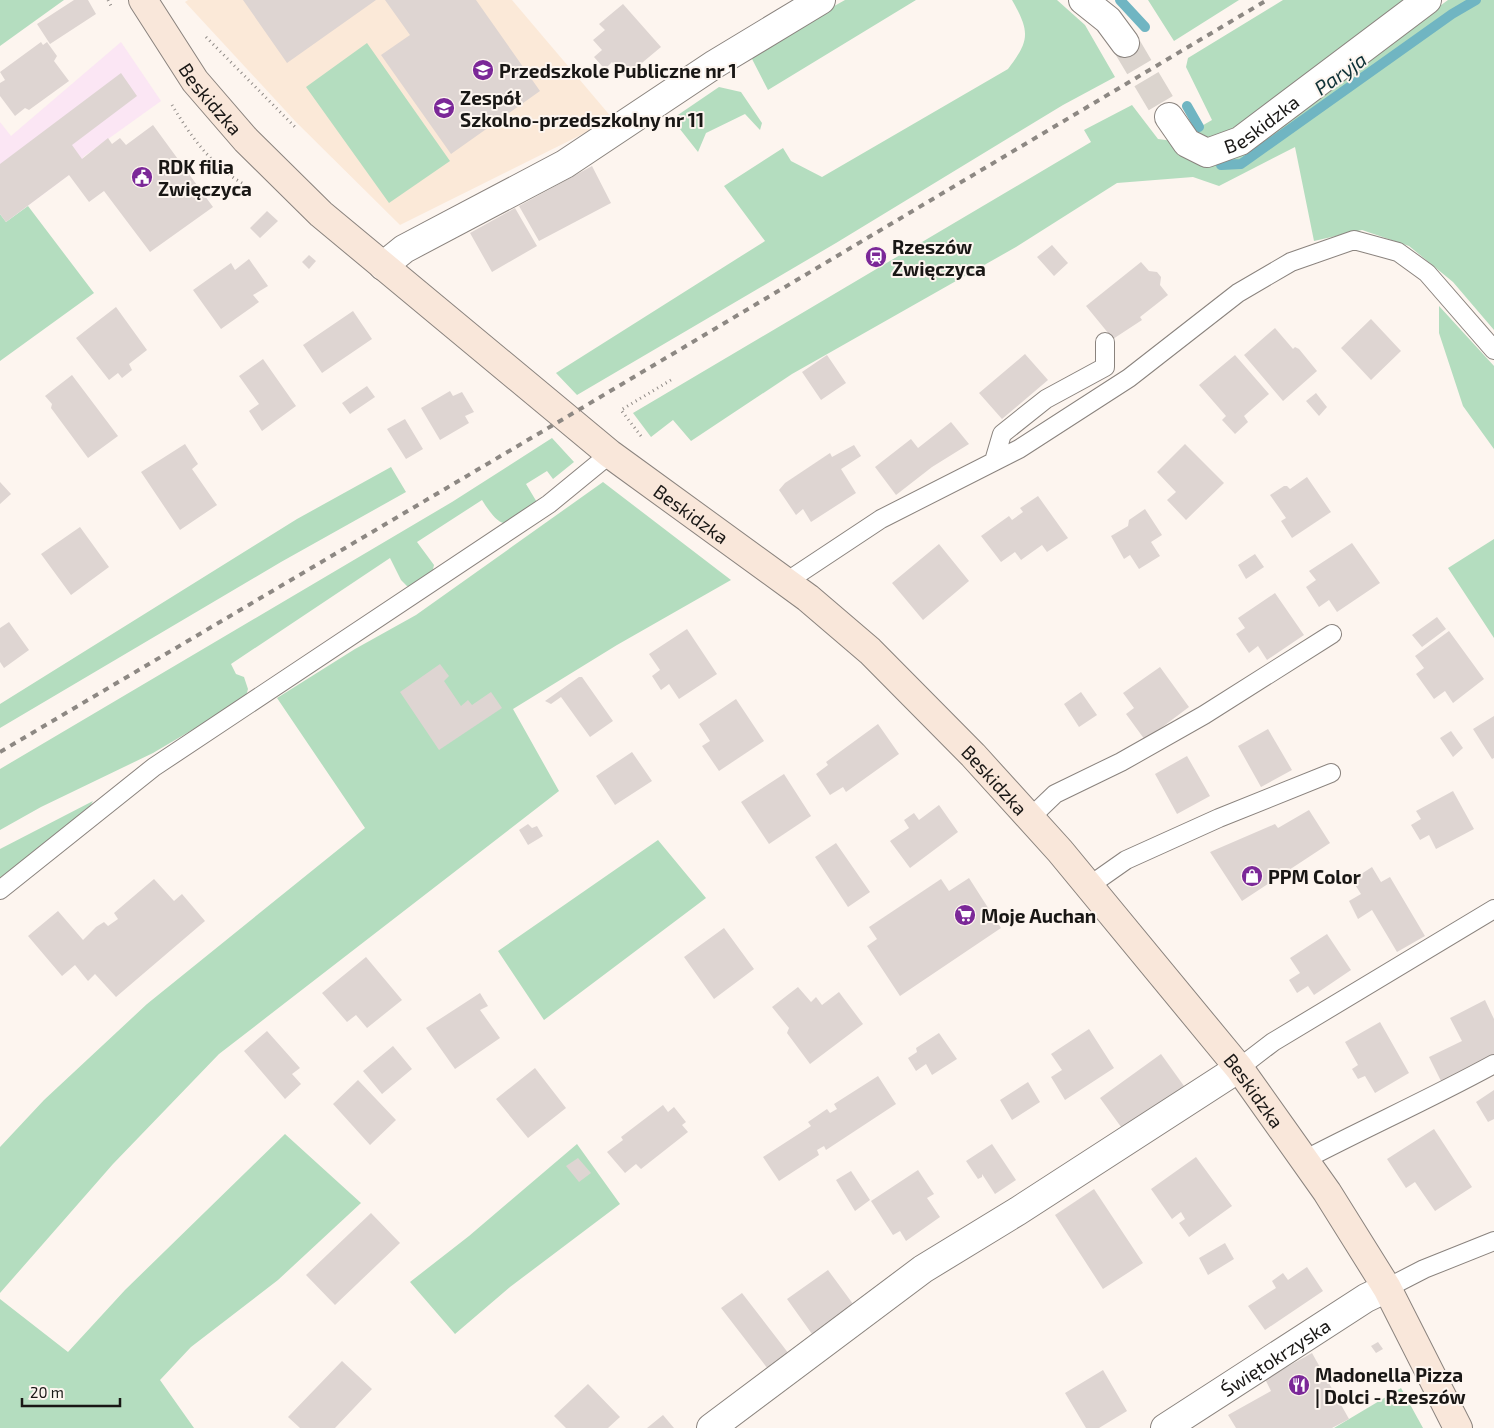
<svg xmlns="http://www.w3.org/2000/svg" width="1494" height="1428" viewBox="0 0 1494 1428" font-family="'Exo 2',sans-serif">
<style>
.industrial{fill:#fbe6f4}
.education{fill:#fbe9d8}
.green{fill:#b4ddbf}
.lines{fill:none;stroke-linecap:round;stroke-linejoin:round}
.stream{stroke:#70b5c2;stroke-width:10}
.building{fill:#ded5d2}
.street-tunnel{stroke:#dbd4ce;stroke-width:28;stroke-dasharray:28 14;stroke-linecap:butt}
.lane-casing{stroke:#8a837e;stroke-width:20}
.street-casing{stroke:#8a837e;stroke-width:30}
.secondary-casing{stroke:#8a837e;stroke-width:30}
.path{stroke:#8f8a86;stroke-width:3;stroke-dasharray:1 4;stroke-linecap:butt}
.lane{stroke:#fff;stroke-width:18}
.street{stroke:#fff;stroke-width:28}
.secondary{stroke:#f9e7da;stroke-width:28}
.rail{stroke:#8d8883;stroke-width:4;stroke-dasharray:6 6;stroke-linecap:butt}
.labels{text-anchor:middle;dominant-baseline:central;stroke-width:4;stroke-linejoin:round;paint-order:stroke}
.poi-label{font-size:19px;font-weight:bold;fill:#191715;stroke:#fdf5ef;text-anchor:start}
.street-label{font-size:19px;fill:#191715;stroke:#fdf5ef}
.water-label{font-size:20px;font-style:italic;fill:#0e3137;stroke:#fdf5ef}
</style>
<rect width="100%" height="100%" fill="#fdf5ef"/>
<path class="industrial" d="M121,42L161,101L83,157L85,163L6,222L0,214V122L11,136Z"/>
<path class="education" d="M188,0H512L613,119L400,225L296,122L185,2Z"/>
<path class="green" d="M0,0H64L0,46Z
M845,0H916L768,90L752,59L772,41Z
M1012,0H1057L1085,25L1115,77L1063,105L836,243L577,395L556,373L765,241L724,186L783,148L791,161L822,177L1008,69C1030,40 1030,32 1012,0Z
M1148,0H1239L1174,41Z
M1283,0H1409L1321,68L1218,138L1198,137L1193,131L1212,120L1186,67L1188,58Z
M1448,0H1494V330L1453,282L1409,246L1362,230L1314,241L1295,147L1219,186L1193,177L1117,183L1016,247L792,374L691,441L673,420L651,437L633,413L1091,142L1084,130L1132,105L1158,139L1173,141L1191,159L1288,118Z
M367,43L450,161L389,203L306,87Z
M719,87L741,92L762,123L760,130L745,114L706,133L698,152L672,119Z
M28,206L94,293L0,361V214L6,222Z
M1439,306L1494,366V449L1463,406L1439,333Z
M552,438L574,462L553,479L547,471L526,484L538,504C509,526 504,535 482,500L417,542L434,565L432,574L415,586H407L401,580L390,558L231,664L236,674L244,677L248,689L246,696L231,707L153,753L41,807L0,830V769L452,502Z
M391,467L406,492L281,562L0,728V704L297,519Z
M603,482L731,580L617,645L513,709L559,791L219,1054L113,1164L0,1293V1147L44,1100L147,1004L365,828L277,698L355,649L416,615Z
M1494,539V638L1448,568Z
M93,801L88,810L0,878V849Z
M658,840L706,898L544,1020L498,951Z
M285,1134L361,1203L278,1280L191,1347L160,1380L194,1428H0V1299L68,1352L125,1290Z
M577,1144L620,1204L510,1287L455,1334L410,1282L469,1236Z
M1401,1388L1423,1428H1334Z"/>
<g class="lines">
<path class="stream" d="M1120,0L1145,27
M1187,106L1199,127
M1221,165L1241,164L1452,14L1476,0"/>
</g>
<path class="building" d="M74,0H88L96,14L50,44L37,24Z
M243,0H376L287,63Z
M385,0H476L540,91L451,154L381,55L410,35Z
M623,4L661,47L625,77L612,62L605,69L602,66L594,57L602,50L593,40L605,30L599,24Z
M41,42L43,45L47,42L57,56L54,61L69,81L29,110L25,108L15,116L0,96V83L5,80L0,72Z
M121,73L137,96L72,145L82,159L108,138L112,144L120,138L126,145L153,125L213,207L150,252L104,191L89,202L69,175L6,222L0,214V164Z
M592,166L611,203L539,241L519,206Z
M515,208L537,246L492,272L470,233Z
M267,211L278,221L260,238L250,228Z
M1052,245L1068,263L1054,276L1037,257Z
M309,255L316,261L309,269L302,262Z
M249,259L268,286L253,295L259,302L221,329L193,290L231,263L235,270Z
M1141,262L1149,271L1157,272L1161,277L1160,285L1168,295L1140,317L1142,320L1113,339L1086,306Z
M116,307L147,350L129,364L132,370L122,378L118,373L109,380L76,338Z
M353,311L372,339L322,373L303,345Z
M1371,319L1401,351L1371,380L1341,348Z
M1275,328L1293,349L1295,347L1299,349L1317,371L1283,401L1244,355Z
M1025,354L1048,380L1002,419L979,393Z
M827,355L846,383L821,400L802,372Z
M1235,355L1269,394L1244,416L1248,422L1235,434L1222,420L1226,416L1199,385Z
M263,359L296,406L262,431L249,411L259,404L239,376Z
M72,375L118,436L88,458L51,408L52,404L45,396Z
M367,386L375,397L350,414L342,403Z
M450,391L453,396L462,392L474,412L465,416L469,423L440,440L421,408Z
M1316,393L1327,407L1319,416L1306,401Z
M405,419L423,449L406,459L387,429Z
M951,422L969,444L932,467L896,495L875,467L911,439L918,448Z
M185,444L198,464L192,469L217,505L180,530L141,472Z
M1185,444L1224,483L1186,520L1167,500L1176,492L1157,472Z
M854,445L861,456L841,469L856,493L811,522L803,509L796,515L779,490L785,483L830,453L832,457Z
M1307,477L1331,512L1292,538L1281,521L1286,518L1270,495L1284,486H1287L1290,489Z
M0,482L11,494L0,504Z
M1038,496L1068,538L1047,552L1042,545L1021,560L1015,552L1001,562L981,536L1009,516L1012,520L1023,512L1020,508Z
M1145,509L1162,535L1151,542L1160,556L1139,569L1130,555L1124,559L1111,536L1128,526L1129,520Z
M80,527L109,567L71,595L41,554Z
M1352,543L1380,583L1337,612L1329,600L1319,607L1306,587L1316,580L1309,571Z
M939,544L969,581L923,620L892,583Z
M1255,554L1264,567L1246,579L1238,565Z
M1275,593L1304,635L1267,660L1258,646L1249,653L1236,634L1245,628L1238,618Z
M1437,617L1446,629L1422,647L1412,635Z
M9,622L29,650L4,668L0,662V628Z
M687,629L717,674L679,699L669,684L661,690L652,676L660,670L649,654Z
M1449,631L1484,679L1453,703L1445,691L1434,699L1416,674L1424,668L1415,656Z
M440,664L449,676L444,681L461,706L468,700L472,705L491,692L502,708L439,750L400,692Z
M1160,667L1189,707L1145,740L1126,714L1134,708L1123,693Z
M579,677H582L613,721L590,737L561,697L551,704L545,701Z
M1081,692L1097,715L1079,727L1064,704Z
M736,699L764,741L719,771L702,746L710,741L699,724Z
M1494,716V758L1492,759L1473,729Z
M878,724L899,754L846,792L843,787L830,795L816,774L828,765L826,762Z
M1268,729L1292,770L1261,787L1238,746Z
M1451,731L1463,748L1453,757L1440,738Z
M632,752L652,781L615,805L596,776Z
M1187,756L1210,796L1177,814L1155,774Z
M784,774L811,816L769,844L741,802Z
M1453,791L1474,829L1436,849L1429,835L1420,840L1411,825L1421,819L1416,811Z
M939,805L958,832L910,868L890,841L909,828L904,820L914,813L919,820Z
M1309,810L1330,843L1242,901L1210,852L1275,824L1278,828Z
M528,824L532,828L537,826L543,836L528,845L519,830Z
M836,843L870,892L848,907L815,857Z
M1372,867L1381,882L1390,877L1425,936L1397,952L1372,910L1358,919L1349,901L1361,894L1352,880Z
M969,878L1001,928L900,996L867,946L877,939L869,927L941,879L949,891Z
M154,879L174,901L182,894L205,921L116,997L95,974L88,981L75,965L62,976L28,936L58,911L83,940L96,927L104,922L108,926L118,919L114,913Z
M724,928L754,969L714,999L684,957Z
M1327,934L1351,970L1314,995L1308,986L1297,993L1289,980L1300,973L1290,958Z
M366,957L402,1000L367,1028L356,1015L347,1022L322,993Z
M798,987L811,1002L816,997L822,1005L839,992L863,1024L810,1064L787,1033L789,1028L772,1007Z
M480,993L488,1006L480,1010L500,1038L455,1069L426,1028Z
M1485,1000L1494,1019V1056L1444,1087L1429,1057L1462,1041L1450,1018Z
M1380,1022L1409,1073L1375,1093L1365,1076L1358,1079L1352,1069L1358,1065L1345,1042Z
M1089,1029L1114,1068L1065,1100L1051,1077L1062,1070L1051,1054Z
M267,1031L300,1068L292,1074L301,1084L285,1099L244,1051Z
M939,1033L957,1059L932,1075L926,1064L916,1071L908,1058L917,1052L916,1048Z
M393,1046L412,1069L382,1094L363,1071Z
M1161,1054L1184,1086L1124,1131L1100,1098Z
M535,1068L566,1108L528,1138L496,1099Z
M878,1076L896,1104L826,1150L824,1146L817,1150L819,1155L779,1181L763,1157L811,1126L808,1122L827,1109L830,1113L837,1109L834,1104Z
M358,1080L396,1120L370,1145L333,1104Z
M1028,1082L1040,1102L1012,1120L1000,1100Z
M1494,1090V1119L1488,1122L1476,1102Z
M663,1105L668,1112L674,1107L686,1122L682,1125L688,1132L641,1169L636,1164L625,1173L607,1152L623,1140L621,1137Z
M1434,1129L1472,1187L1435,1211L1415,1182L1406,1188L1387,1159Z
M992,1144L1016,1180L995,1194L982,1174V1177L978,1179L966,1161Z
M1196,1157L1232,1206L1189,1237L1179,1223L1185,1219L1181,1212L1172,1219L1151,1189Z
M578,1158L591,1173L579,1182L566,1166Z
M918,1170L934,1194L927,1198L940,1217L906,1241L900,1231L893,1235L871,1201Z
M851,1171L870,1200L855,1211L836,1180Z
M1094,1189L1143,1263L1103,1289L1055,1215Z
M371,1213L400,1243L335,1305L306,1275Z
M1225,1243L1234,1259L1208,1275L1199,1258Z
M1307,1267L1323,1291L1265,1330L1248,1306L1276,1288L1272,1281L1283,1273L1288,1280Z
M828,1270L853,1304L812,1334L787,1299Z
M742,1293L789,1354L768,1369L721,1308Z
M1378,1342L1383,1349L1376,1353L1371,1346Z
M1312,1353L1349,1419L1332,1428H1236L1228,1415L1271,1391L1265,1379Z
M342,1361L372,1389L335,1428H300L288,1417Z
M1103,1370L1127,1411L1099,1428H1086L1065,1393Z
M588,1384L620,1417L608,1428H566L554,1416Z
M663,1415L674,1428H647Z"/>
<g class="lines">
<path class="street-tunnel" d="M1125,43L1169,117"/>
<g class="lane-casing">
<path id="lane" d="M994,461L1002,434L1046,399L1105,367V342
M786,582L881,519L1019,449L1129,378L1238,293L1291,262L1354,240L1398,252L1427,273L1494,350
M1030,818L1055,794L1121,762L1204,715L1332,634
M1089,886L1126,860L1219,818L1331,773
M0,890L154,767L549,504L610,454
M1239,1068L1273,1042L1494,909
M1304,1160C1367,1127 1432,1098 1494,1064
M1387,1288L1424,1269L1494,1241"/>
</g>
<g class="street-casing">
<g id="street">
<path d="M1083,0L1108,20L1125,43"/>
<path id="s1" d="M1169,117L1187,143L1207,153L1240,141L1427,0"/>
<path d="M383,266L404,249L565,164L715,64L821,0"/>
<path d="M711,1428L923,1269L1018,1211L1239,1068"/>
<path id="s2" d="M1165,1428L1366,1298L1387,1288"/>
</g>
</g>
<g class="secondary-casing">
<g id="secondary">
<path id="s3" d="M143,0L195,81L246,140L321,214L610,454L808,598L870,651L973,755L1060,851L1239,1068L1327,1192L1387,1288L1458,1428"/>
</g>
</g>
<path class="path" d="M108,0L112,8
M206,37L296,128
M172,105C190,135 212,167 244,184
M641,436L621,410L671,380"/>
<use href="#lane" class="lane"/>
<use href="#street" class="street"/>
<use href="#secondary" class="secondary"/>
<path class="rail" d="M0,752L565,418L1267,0"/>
</g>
<defs>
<g id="school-disc" transform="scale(1.125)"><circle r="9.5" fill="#7b2898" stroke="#fdf5ef"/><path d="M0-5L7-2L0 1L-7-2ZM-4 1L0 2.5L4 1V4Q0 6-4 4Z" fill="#fff"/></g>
<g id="civic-disc" transform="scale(1.125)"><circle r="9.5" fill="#7b2898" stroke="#fdf5ef"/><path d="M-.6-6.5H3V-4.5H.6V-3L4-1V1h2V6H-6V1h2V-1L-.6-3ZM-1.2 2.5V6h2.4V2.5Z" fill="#fff"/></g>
<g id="station-disc" transform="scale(1.125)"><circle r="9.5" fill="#7b2898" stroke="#fdf5ef"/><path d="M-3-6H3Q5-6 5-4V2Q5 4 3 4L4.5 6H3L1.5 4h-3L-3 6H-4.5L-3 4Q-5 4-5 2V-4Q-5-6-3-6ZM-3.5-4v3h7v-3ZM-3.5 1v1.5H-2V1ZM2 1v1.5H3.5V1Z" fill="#fff"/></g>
<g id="shop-disc" transform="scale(1.125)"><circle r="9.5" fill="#7b2898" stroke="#fdf5ef"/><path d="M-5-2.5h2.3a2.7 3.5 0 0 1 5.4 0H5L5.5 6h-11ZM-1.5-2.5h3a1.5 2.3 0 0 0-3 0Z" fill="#fff"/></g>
<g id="supermarket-disc" transform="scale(1.125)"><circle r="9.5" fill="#7b2898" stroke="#fdf5ef"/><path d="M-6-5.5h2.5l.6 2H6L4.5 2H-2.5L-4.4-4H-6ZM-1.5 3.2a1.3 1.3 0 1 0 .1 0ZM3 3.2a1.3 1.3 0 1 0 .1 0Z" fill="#fff"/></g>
<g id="restaurant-disc" transform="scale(1.125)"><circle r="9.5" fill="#7b2898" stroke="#fdf5ef"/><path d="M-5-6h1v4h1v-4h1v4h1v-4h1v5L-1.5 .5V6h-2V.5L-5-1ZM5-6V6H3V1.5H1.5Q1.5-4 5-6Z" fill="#fff"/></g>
</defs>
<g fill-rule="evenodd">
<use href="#school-disc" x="483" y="70"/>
<use href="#school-disc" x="444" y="108"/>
<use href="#civic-disc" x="142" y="177"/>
<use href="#station-disc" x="876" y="257"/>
<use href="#shop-disc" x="1252" y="876"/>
<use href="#supermarket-disc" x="965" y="915"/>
<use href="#restaurant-disc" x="1299" y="1385"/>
</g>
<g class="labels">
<g class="poi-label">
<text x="499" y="70">Przedszkole Publiczne nr 1</text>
<text x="460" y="97">Zespół<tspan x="460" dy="22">Szkolno-przedszkolny nr 11</tspan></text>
<text x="158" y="166">RDK filia<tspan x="158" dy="22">Zwięczyca</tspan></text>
<text x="892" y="246">Rzeszów<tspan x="892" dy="22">Zwięczyca</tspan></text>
<text x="1268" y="876">PPM Color</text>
<text x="981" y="915">Moje Auchan</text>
<text x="1315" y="1374">Madonella Pizza<tspan x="1315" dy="22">| Dolci - Rzeszów</tspan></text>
</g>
<g class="street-label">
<text stroke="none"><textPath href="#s3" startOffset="120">Beskidzka</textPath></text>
<text stroke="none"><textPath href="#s1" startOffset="116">Beskidzka</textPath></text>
<text stroke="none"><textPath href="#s3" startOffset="756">Beskidzka</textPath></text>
<text stroke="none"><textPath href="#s3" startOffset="1161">Beskidzka</textPath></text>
<text stroke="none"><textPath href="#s3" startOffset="1566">Beskidzka</textPath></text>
<text stroke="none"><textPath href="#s2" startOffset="131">Świętokrzyska</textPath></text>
</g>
<g class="water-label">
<text transform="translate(1340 73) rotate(-35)">Paryja</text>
</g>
</g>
<path d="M22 1398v8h98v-8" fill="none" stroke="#191715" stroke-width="2.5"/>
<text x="30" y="1398" font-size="15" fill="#191715" stroke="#fdf5ef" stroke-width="4" paint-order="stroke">20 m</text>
</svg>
